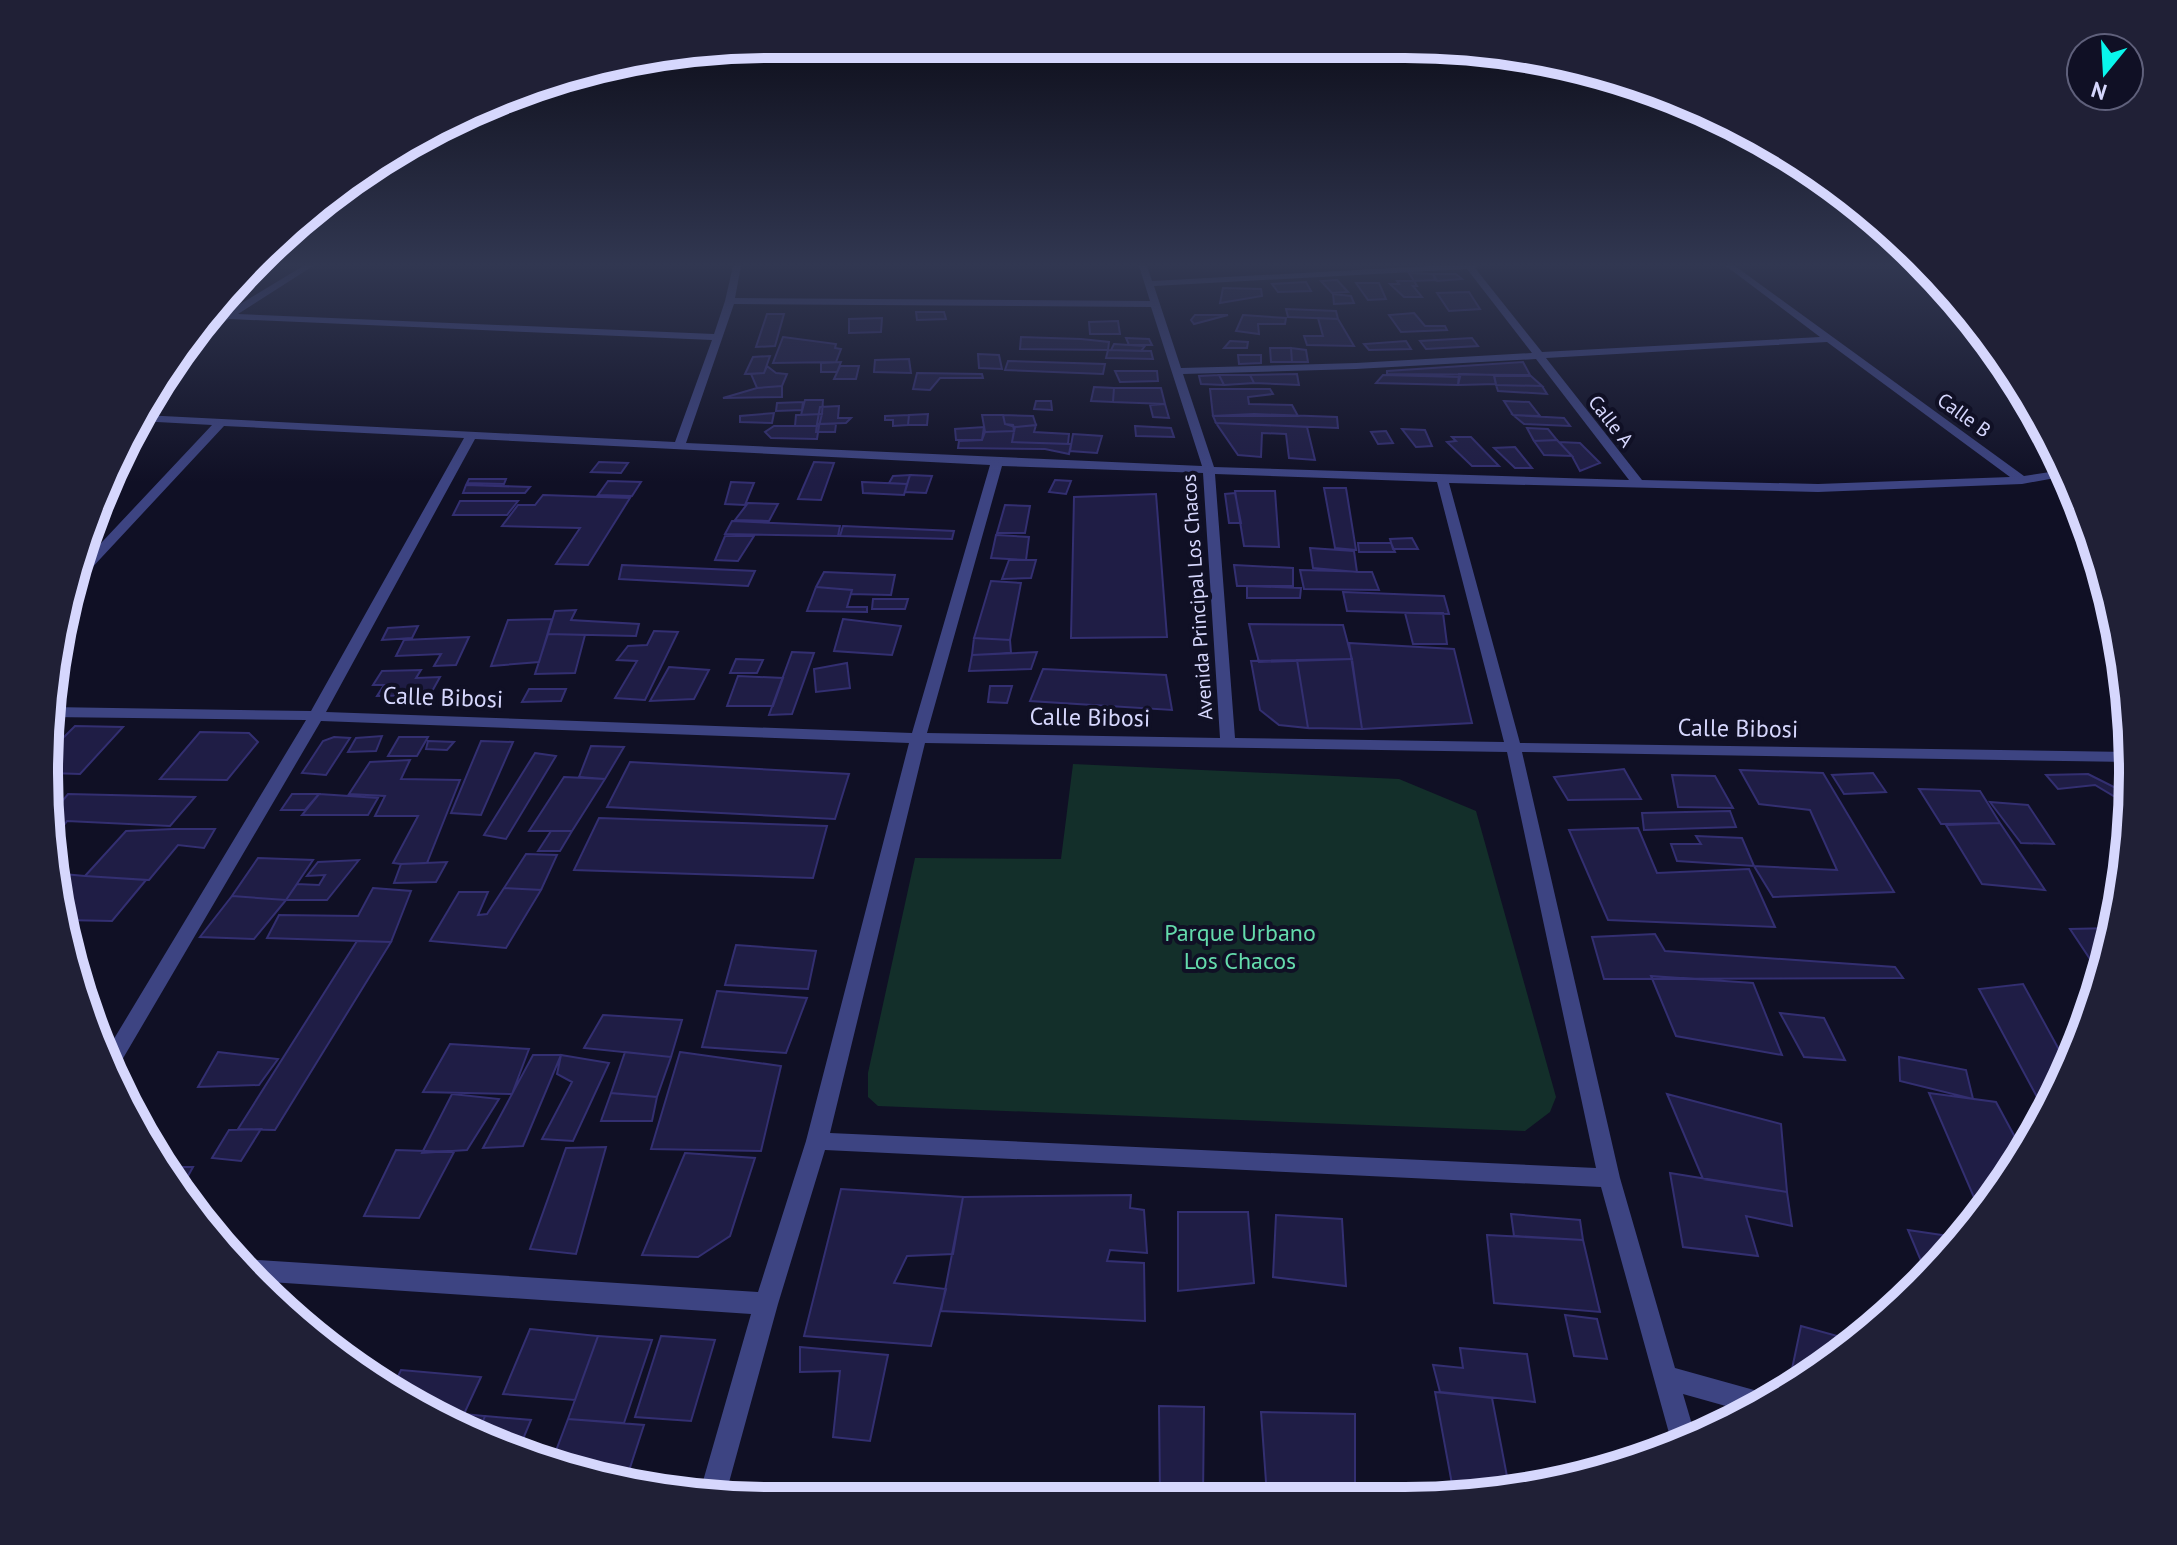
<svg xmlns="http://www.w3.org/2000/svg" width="2177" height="1545" viewBox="0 0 2177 1545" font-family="'PT Sans',sans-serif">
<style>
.green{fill:#132f2a}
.building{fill:#1f1d45;stroke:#332f71;stroke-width:2}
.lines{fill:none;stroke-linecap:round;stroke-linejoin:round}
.minor{fill:#3d4482;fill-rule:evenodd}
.labels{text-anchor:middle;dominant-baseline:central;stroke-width:8;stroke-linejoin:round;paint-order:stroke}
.far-street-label{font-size:20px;fill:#d6d7fd;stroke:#101025}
.street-label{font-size:24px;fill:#d6d7fd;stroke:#101025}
.park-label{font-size:24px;fill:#64dbac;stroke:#101025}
.rim{fill:none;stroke:#d6d7fd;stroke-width:10}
</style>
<rect width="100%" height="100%" fill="#101025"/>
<path class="green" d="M1073,764L1399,779L1476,811L1556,1097L1550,1112L1525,1131L878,1106L868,1097V1073L915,858L1061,859Z"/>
<path class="building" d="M1409,273L1433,274L1435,280L1414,281Z
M1433,274H1456L1462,279L1437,281Z
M1337,280L1348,292L1332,293L1321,281Z
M1397,281H1414L1417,286H1413L1422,297H1404L1390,284H1399Z
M1306,282L1311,291L1278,292L1272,284Z
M1356,283H1379L1386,299L1368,300Z
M1223,288L1261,289L1262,296L1220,303Z
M1469,292L1480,309L1449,311L1437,293Z
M1333,294L1351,296L1354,303L1334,304Z
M1286,309L1336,311L1338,319L1288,317Z
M916,312H944L946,319L917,320Z
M1414,313L1425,326H1445L1447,330L1401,332L1389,315Z
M767,314H784L775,346L756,347Z
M1195,315H1228L1194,324L1191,320Z
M1243,315L1286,318L1285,324H1258L1259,334L1236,331Z
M882,318L881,332L849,333V319Z
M1318,318L1338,319L1354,346L1307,345L1304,336H1323Z
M1118,321L1120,334H1090L1089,322Z
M783,337L836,344L835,348L841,349L836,362L773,363Z
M1021,337L1081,339L1109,342L1108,350L1020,349Z
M1126,338L1149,339L1152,345H1129Z
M1472,338L1478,346L1426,349L1420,341Z
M1230,341L1248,342L1247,348H1224Z
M1406,341L1411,349L1369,350L1364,344Z
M1114,344L1129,345L1145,346L1141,351L1111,350Z
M1270,348H1291L1292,362H1271Z
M1291,348L1306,350L1308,362H1292Z
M1108,350L1151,351L1153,359L1106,358Z
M978,354L999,355L1002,369L979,368Z
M1238,355H1261V363L1239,364Z
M770,356L764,373L745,374L753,357Z
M909,359L911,373L874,372L875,360Z
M1008,361L1105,364L1103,374L1005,370Z
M841,362L837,372H821V363Z
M1523,362L1530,375L1387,374V371Z
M767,366L776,373L787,374L782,386L757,388L751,374L764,373Z
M840,366H859L856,379H834Z
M1115,371H1157L1158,381L1120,382Z
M917,373L982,374L983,378H940L930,390L913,389Z
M1297,374L1299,385L1254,383L1250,375Z
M1459,374L1494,375L1496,384L1458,385Z
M1219,375H1250L1254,383L1224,385Z
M1219,375L1224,385L1201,384L1199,376Z
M1383,375L1460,377L1458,385L1376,383Z
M1494,376H1531L1542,386L1496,385Z
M1496,385L1542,386L1547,394L1498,391Z
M782,386V397L723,398L757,388Z
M1094,387L1114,388L1113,402L1091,401Z
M1114,388H1161L1165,404L1113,402Z
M1210,389H1270L1273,394L1248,397L1249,404L1292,405L1298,416H1213Z
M805,400H823L822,414L801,415Z
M1036,401H1051L1052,410L1034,409Z
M1504,401L1529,402L1540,416L1513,415Z
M803,402L802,410L776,411L777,403Z
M1165,404L1169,418L1153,417L1150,405Z
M839,406L838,418H851L846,423L817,424L820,407Z
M774,413L772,423L740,422V416Z
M822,414L819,426H795L796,415Z
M928,414L927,425H908L909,415Z
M1254,414L1337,417L1338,428L1216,423L1213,416Z
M909,415L908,425L893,426V420H885V416Z
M982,415H1003L1005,424L1013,425L1014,431L985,432Z
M1003,415L1033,416L1036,425L1015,427L1005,424Z
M1513,415L1564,418L1570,426L1524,424Z
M1216,423L1307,427L1315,460L1289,458L1286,434L1262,433L1261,457L1238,455Z
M817,424H836L835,432H816Z
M1036,425L1034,432L1069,434L1068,444L1012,442L1015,427Z
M774,426H819L817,439L771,438L765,432Z
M1135,426L1171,428L1174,437L1136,436Z
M984,427L982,440H956L955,429Z
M1527,428L1548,429L1557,440L1534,441Z
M1402,429L1425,430L1432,446L1416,447Z
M1014,431L1012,442L1071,444L1069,454L1045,449L958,448L959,441L982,440L985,432Z
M1386,431L1393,443L1378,444L1371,432Z
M1073,434L1102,436L1097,453L1070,451Z
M1452,437H1471L1499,466H1472L1447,442L1456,441Z
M1557,440L1572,456L1544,455L1534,441Z
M1559,442L1580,443L1600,463L1580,471L1572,456Z
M1515,447L1532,468H1515L1494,448Z
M599,462L628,463L621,473L591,472Z
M814,462L834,463L821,500L798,499Z
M910,475L932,476L926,493L905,492Z
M910,475L907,484L889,483L893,476Z
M469,479H506L504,484L467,483Z
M1055,480L1071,481L1066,494L1049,492Z
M608,481L641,482L632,496L598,495Z
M731,482L754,483L745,505L725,504Z
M862,482L907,484L904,495L863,493Z
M466,485L530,487L525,493H463Z
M1324,488H1346L1356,550L1335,548Z
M1235,491H1275L1279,547L1244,546Z
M1235,493L1241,523H1229L1225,494Z
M1156,494L1167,637L1071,638L1074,497Z
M543,495L630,498L588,565L556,564L580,528L502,526L518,505H535Z
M460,501H518L507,515H453Z
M748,503L778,504L769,521L735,520Z
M1005,505L1030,506L1025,533H997Z
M732,521L840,526L838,536L725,534Z
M843,526L954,531L952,539L840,536Z
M996,535L1029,537L1026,560L991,558Z
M725,536H754L738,561L715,560Z
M1412,538L1418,549H1393L1390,539Z
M1358,543H1391L1395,552H1359Z
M1310,548L1354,551L1357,572L1313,568Z
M1009,560H1036L1031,578L1002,579Z
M622,565L755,571L748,586L619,579Z
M1234,565L1293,568V586H1237Z
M1300,570L1372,572L1379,590L1304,589Z
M824,572L895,575L891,595L851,594L852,590L816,587Z
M991,581L1021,583L1010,640L974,638Z
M1247,586L1301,588L1300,598H1247Z
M816,587L852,590L847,607H867V612L807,611Z
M1343,592L1444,596L1449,614L1347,611Z
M873,599H908L905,609H872Z
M576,610L571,620L639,624L636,636L548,634L555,611Z
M1405,613H1443L1447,644H1413Z
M552,619L539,662L491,666L508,620Z
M843,619L901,626L892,655L834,651Z
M1249,624L1343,625L1352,659L1259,662Z
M418,626L412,638L382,640L388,628Z
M654,631L678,632L645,700L615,698L637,661L617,660L628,646L647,645Z
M548,634L585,635L575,673L535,674Z
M469,637L456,665L434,666L441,654L396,656L404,640Z
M974,638L1010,640L1011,653L972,655Z
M1349,643L1454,649L1472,723L1362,729Z
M792,652L814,653L792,714L769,715Z
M1037,652L1031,669L969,671L972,655Z
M736,659L763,660L757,673H730Z
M1352,659L1362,729L1308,728L1297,660Z
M1297,660L1308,728L1279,725L1260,710L1251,661Z
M847,663L850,688L816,692L814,669Z
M669,667L709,670L694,699L650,701Z
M1043,669L1166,675L1172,710L1030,701Z
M421,670L416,678L440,677L430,695L377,696L384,685H373L382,671Z
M738,676L783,678L773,706H727Z
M990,686H1012L1007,703L988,702Z
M529,689H566L561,701L522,702Z
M75,726L123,727L80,774L50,773V751Z
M200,732L249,733L258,742L227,780L160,779Z
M382,736L376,751L348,752L356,738Z
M334,737L350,738L326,775L302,773L323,741Z
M399,737H428L417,756H388Z
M428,741L454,742L447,750L426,749Z
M481,741L513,742L481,815L451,813Z
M591,746L624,747L605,779L579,777Z
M535,753L556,756L506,839L484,835Z
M410,760L401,779L460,780L427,863L401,864L393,863L418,816H375L385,796L349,794L370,762Z
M630,762L849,774L835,819L607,807Z
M1624,769L1641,799L1568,800L1554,777Z
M1740,770L1823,773L1894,892L1773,897L1754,866L1837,870L1810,810L1759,804Z
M1873,773L1886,792L1844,794L1832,775Z
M2088,774L2126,793L2117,798L2095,785L2058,789L2046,775Z
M1672,775L1715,776L1733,808L1678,807Z
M564,777L605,779L572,831H529Z
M1919,789L1980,791L2000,823L1941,824Z
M68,794L195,797L170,826L67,821L55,838H50V816Z
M292,794H319L305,810H281Z
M319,794L378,798L368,815H302Z
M1990,802L2028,805L2054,844L2021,843Z
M1730,811L1736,827L1644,830L1642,813Z
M599,818L827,826L813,878L574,870Z
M2000,823L2045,890L1982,884L1946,825Z
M1638,828L1657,873L1749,869L1775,927L1608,920L1569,830Z
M174,829H215L204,848L178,845L149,880L85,876L126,831Z
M551,831H572L560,851H538Z
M1696,836L1742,838L1754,866L1677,861L1671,844H1701Z
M526,854L557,855L541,890L504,888Z
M258,858L313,860L286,900L232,896Z
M359,860L327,900H286L297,884L319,885L325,875L307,876L318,862Z
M447,862L436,882L394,883L401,864Z
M63,874L85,876L146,880L112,921L64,920L55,886Z
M373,888L411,891L391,942L267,938L279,915L358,916Z
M504,888L541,890L506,948L430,941L459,892H488L478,915L487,914Z
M232,896L286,900L254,939L200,937Z
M2114,928L2108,961L2102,977L2070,929Z
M1655,934L1665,951L1895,967L1903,978L1604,979L1592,937Z
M357,941L391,942L275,1130L238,1129Z
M736,945L816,951L808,989L725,985Z
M1651,976L1753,983L1782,1055L1676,1036Z
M2023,984L2068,1066L2052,1104L2037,1097L1979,989Z
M717,991L807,998L786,1053L702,1047Z
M1780,1013L1824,1018L1845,1060L1804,1057Z
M603,1015L682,1020L671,1057L584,1048Z
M450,1044L529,1049L512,1094L423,1092Z
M218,1052L278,1059L259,1085L198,1087Z
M625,1052L671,1057L657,1097L611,1093Z
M680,1052L781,1066L761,1151L651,1149Z
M533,1055H561L523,1146L483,1148Z
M561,1055L609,1063L573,1141L542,1139L572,1082L557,1074Z
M1899,1057L1966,1070L1973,1099L1900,1081Z
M611,1093L657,1097L652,1121H601Z
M1929,1093L1996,1102L2023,1152L1982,1216Z
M452,1094L499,1099L467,1150L422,1153Z
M1667,1094L1781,1124L1787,1192L1703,1179Z
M261,1129L241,1161L212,1158L229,1130Z
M606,1147L576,1254L530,1249L566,1148Z
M396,1150L454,1152L419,1218L364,1216Z
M685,1153L755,1158L730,1236L698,1257L642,1255Z
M171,1167H193L183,1185Z
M1670,1173L1787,1192L1792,1226L1746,1216L1758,1256L1683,1247Z
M841,1189L963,1197L953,1254L907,1256L894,1283L946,1289L931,1346L804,1336Z
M1131,1195L1130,1208L1144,1210L1147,1253L1110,1250L1107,1261L1144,1263L1145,1321L941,1311L963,1197Z
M1178,1212H1248L1254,1283L1178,1291Z
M1511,1214L1580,1220L1583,1240L1514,1236Z
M1276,1215L1342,1219L1346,1286L1273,1277Z
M1908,1230L1962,1238L1927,1275Z
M1487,1235L1583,1240L1600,1312L1494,1303Z
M1565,1315L1597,1319L1607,1359L1574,1356Z
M1801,1326L1841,1337L1844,1346L1797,1375L1791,1374Z
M530,1329L598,1336L575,1400L503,1394Z
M598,1336L652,1340L624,1423L568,1419Z
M661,1336L715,1340L691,1421L635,1417Z
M800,1347L888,1355L870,1441L833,1437L840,1371L800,1372Z
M1460,1348L1527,1354L1535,1402L1440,1392L1433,1365L1463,1368Z
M401,1370L481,1377L464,1414L425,1410L392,1389Z
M1435,1392L1492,1398L1510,1492L1454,1495Z
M1159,1406L1204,1407L1203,1497H1160Z
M425,1410L464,1414L485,1416L477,1436L450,1426Z
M1261,1412L1355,1414V1496H1267Z
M485,1416L531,1420L518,1451L477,1436Z
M568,1419L644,1425L625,1483L584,1476L551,1464Z
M782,1483L865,1488V1499H781Z"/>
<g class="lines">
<path class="minor" d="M303,266H313L238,314L714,334L725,301L733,266H741L735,298L1150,301L1139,266H1147L1152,281L1430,266H1477L1475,268L1542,352L1820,337L1726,266H1735L2024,476L2063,470L2066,476L2022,484L1818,492L1449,483L1520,743L2129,752L2130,762L1522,752L1620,1178L1675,1368L1754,1390L1764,1396L1740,1410L1683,1394L1696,1438L1674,1448L1672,1444L1601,1187L825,1150L778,1304L725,1497L724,1499L699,1495L751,1314L255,1281L235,1262L243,1259L758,1292L806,1141L909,743L321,721L115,1072L113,1073L103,1057L306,720L50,717V707L311,711L464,438L224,426L88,572L82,573L87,558L212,425L139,421L143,415L675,442L712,340L229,319L195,338L201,328ZM1467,269L1532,353L1356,363L1181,368L1154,286ZM734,304L1151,307L1202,466L686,443ZM1827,342L2010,477L1818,484L1642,480L1546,358ZM1536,359L1629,480L1214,467L1183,374L1356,369ZM475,439L990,465L912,733L326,712ZM1002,466L1203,473L1220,738L927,733ZM1215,474L1437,482L1504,742L1235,738ZM925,743L1507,752L1596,1168L830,1133Z"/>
</g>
<linearGradient id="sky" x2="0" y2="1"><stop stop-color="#090914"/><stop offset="0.55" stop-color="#313751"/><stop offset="1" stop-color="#313751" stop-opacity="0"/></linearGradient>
<rect width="2177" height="482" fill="url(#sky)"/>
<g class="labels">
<g class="far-street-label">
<text transform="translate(1964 415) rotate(36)">Calle B</text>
<text transform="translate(1611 421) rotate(52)">Calle A</text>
<text transform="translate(1197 597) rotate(-94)">Avenida Principal Los Chacos</text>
</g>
<g class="street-label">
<text transform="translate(443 697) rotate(2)">Calle Bibosi</text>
<text transform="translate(1090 717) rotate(1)">Calle Bibosi</text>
<text transform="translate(1738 728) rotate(1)">Calle Bibosi</text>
</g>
<g class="park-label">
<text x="1240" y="932">Parque Urbano<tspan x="1240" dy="28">Los Chacos</tspan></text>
</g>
</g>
<path d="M0 0H2177V1545H0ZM772 58H1405A714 714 0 0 1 2119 772V773A714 714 0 0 1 1405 1487H772A714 714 0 0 1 58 773V772A714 714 0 0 1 772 58Z" fill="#202036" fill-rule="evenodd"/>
<path class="rim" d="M772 58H1405A714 714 0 0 1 2119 772V773A714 714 0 0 1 1405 1487H772A714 714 0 0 1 58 773V772A714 714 0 0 1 772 58Z"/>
<g transform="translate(2105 72) rotate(198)"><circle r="38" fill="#101025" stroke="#5f607b" stroke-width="2"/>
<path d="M0-6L14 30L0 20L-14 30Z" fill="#09f6ec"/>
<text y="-12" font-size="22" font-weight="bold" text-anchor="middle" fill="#d6d7fd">N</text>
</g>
</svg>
